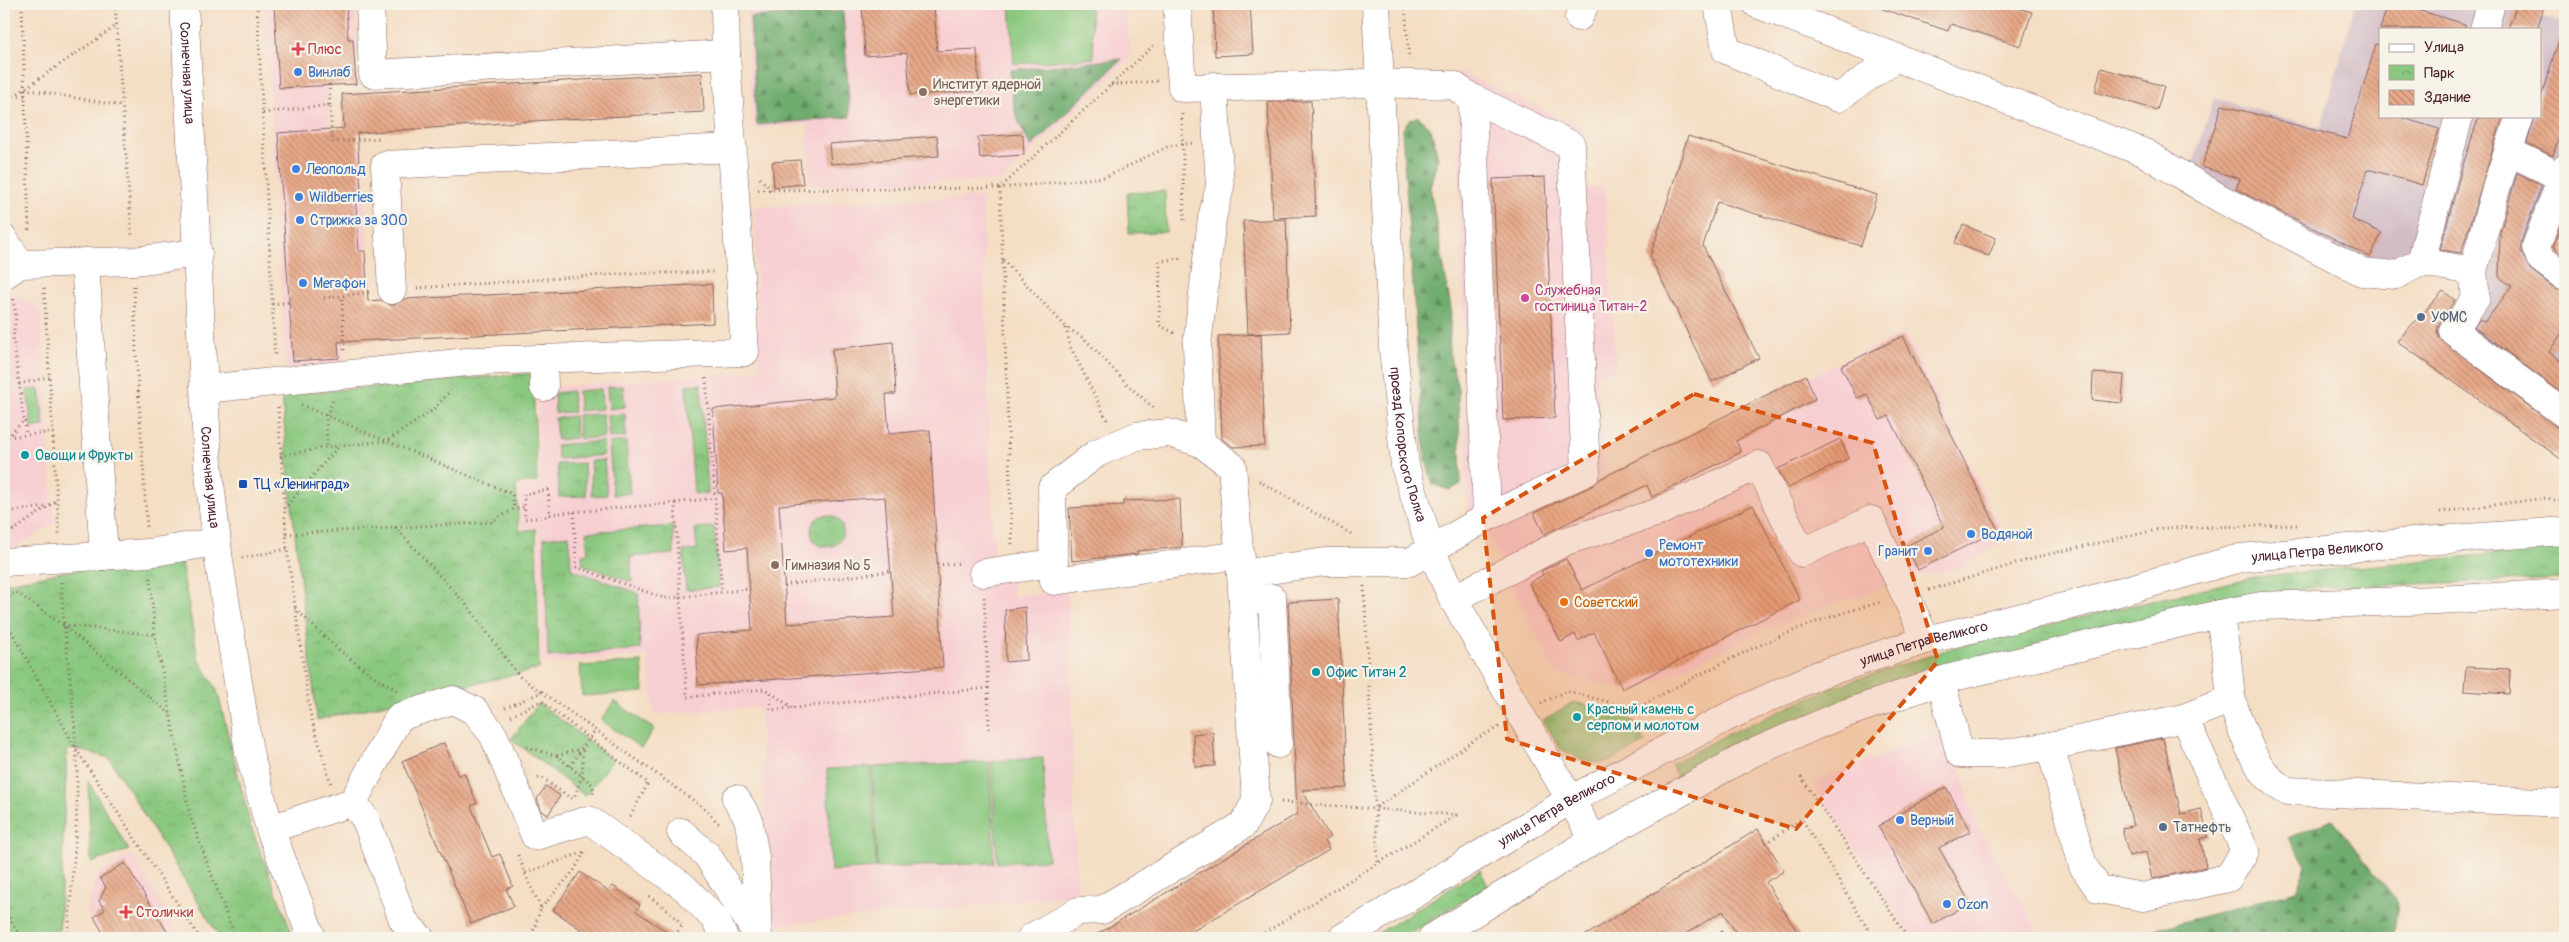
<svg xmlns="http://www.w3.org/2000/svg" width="2569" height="942" viewBox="0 0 2569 942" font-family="Pangolin,sans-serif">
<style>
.built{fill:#f7cfd2}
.industrial{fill:#d2bdc6;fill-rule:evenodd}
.grass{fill:url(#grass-tufts);stroke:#6a7455}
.forest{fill:url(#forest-firs);stroke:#5c664c}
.park{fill:url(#park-crowns);stroke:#6a7455}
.garden{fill:#8ac87f;stroke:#6a7455}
.building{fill:url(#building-back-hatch);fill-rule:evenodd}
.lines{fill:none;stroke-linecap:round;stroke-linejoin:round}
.minor-casing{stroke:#866261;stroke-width:29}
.path{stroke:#866261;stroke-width:3;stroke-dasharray:1 4;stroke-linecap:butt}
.minor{stroke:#fff;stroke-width:28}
.marked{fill:#d8530f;fill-opacity:0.2;stroke:#d8530f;stroke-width:4;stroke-dasharray:10 6;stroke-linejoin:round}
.health-dot{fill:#e0444e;stroke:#f7f3e8;stroke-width:2}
.shop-dot{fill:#3f7fe0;stroke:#f7f3e8;stroke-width:2}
.education-dot{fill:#8d6e63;stroke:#f7f3e8;stroke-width:2}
.hotel-dot{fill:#d1479c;stroke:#f7f3e8;stroke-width:2}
.service-dot{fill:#5c6f8a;stroke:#f7f3e8;stroke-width:2}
.culture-dot{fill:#0f9aa8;stroke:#f7f3e8;stroke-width:2}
.transit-dot{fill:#1a4fb4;stroke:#f7f3e8;stroke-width:2}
.food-dot{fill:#e8710a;stroke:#f7f3e8;stroke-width:2}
.labels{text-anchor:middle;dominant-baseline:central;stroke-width:4.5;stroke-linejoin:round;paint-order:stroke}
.health-label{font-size:14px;fill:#be3a42;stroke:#f7f3e8;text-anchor:start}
.shop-label{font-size:14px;fill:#366cbe;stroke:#f7f3e8;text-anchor:start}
.street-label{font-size:14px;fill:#4a1f2b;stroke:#f7f3e8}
.education-label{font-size:14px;fill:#785e54;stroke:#f7f3e8;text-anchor:start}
.hotel-label{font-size:14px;fill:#b23c85;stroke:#f7f3e8;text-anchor:start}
.service-label{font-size:14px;fill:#4e5e75;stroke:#f7f3e8;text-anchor:start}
.culture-label{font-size:14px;fill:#0d838f;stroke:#f7f3e8;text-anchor:start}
.transit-label{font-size:14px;fill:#164399;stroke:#f7f3e8;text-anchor:start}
.food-label{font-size:14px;fill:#c56008;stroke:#f7f3e8;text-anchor:start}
</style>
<defs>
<pattern id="grass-tufts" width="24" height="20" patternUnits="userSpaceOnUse" patternTransform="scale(1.25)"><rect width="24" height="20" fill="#8ac87f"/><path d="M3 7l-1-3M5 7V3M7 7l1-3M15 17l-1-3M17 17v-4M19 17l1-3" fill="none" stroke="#79ab6e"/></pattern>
<pattern id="forest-firs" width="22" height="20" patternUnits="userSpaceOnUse" patternTransform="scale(1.25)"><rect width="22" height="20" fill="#6fac6e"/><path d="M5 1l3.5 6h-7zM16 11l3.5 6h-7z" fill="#5d8b5b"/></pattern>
<pattern id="park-crowns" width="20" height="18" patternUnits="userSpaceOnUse" patternTransform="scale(1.25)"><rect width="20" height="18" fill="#8ac87f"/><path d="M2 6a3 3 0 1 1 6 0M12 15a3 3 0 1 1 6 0" fill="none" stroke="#79ab6e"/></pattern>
<pattern id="building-back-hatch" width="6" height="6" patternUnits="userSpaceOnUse" patternTransform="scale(1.25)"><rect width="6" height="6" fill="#e7a989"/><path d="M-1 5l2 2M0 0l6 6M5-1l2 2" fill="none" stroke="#bd8970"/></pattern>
</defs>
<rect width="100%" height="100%" fill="#f7f3e8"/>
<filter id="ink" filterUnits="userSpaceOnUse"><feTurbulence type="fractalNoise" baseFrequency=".02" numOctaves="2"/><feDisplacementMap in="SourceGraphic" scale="10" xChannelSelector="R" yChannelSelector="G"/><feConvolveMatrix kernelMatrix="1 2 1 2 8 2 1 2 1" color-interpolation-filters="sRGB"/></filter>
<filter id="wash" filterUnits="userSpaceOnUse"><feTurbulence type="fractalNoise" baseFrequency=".0096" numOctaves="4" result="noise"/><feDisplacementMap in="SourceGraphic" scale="20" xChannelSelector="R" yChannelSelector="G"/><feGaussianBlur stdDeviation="1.12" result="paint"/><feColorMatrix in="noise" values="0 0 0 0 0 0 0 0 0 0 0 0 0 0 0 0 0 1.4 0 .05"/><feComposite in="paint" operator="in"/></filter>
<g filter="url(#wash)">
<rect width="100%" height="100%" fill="#f4dec4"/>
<path class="built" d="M265,4H355L358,68L327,71L331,149L362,146L369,283L338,286L344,366L286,371Z
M746,4H1126L1130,59L1000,181L809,185L808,124L753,129Z
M1457,71L1583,128L1586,187H1605L1616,371L1595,376L1606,471L1468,536Z
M982,197L994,561L1011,558L1013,597L1068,590L1077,895L770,926L760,707L655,714L647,655L542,664L538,527L521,528L519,486L540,484L536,388L759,371L754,207Z
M4,291L40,308L54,523L4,555Z
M1905,332L2006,539L1965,566L1920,576L1831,605L1771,627L1634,692L1556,674L1485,531Z
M1950,731L1977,826L2042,938H1913L1813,783L1818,780Z
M132,854L180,936L175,938H103L87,911L96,876Z"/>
<path class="industrial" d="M2355,4H2492L2565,23V401L2466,334L2461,276L2408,262L2353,285L2184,193L2214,98L2321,128ZM2380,29H2540V116H2380Z"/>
<path class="grass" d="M701,384L708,493L694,494L686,385Z
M623,386L625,407L609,409L607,387Z
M40,389L44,426L32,428L27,390Z
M601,389L602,409L579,411L578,391Z
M572,391L574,412L555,413L554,393Z
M603,414L604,437L579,439L577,415Z
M625,414L626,437L609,438L607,415Z
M574,416L576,438L557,440L555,418Z
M603,441L604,455L558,459L556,445Z
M626,441L630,493L613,495L609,443Z
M604,460L607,495L592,496L590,461Z
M584,463L586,496L559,497L557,464Z
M811 531a16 16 0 1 1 32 0a16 16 0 1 1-32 0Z
M673,526L674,554L630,557L632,582L583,565L582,554L588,553L586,532Z
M714,527L719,587L686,590L683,551L697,550L695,528Z
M569,535L571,569L638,593L640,649L548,657L544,538Z
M2565,547V579L2320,587L2264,593L1727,752L1677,777L1671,764L1722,737L1834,687L1956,647L2253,577Z
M1574,702L1617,713L1635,722L1645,743L1610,761L1600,763L1580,759L1561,749L1543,720Z
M88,781L129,850L91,863Z
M1480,870L1488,886L1403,938H1370Z"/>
<path class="forest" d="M843,11L850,117L757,125L750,17Z
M1122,59L1031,147C1015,118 1011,102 1010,70Z
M1418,116L1431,129L1438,157L1430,187L1451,309L1449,352L1458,389L1461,484L1450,490L1433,485L1425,457L1402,131L1408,121Z
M2332,819L2398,903L2393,938L2360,934L2356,938H2124L2296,891L2306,865L2288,838Z"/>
<path class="park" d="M1165,191L1166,232L1129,233L1127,193Z
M533,373L537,482L516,484L519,531L536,529L539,669L317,720C305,612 289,503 282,395Z
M180,557L198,658L217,690L251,827L294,938H220L109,758L76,749L67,750L59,938H4V584L61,572Z
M539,703L613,760L585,796L511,739Z"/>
<path class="garden" d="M1010,4H1090L1094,58L1014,64Z
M642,662L644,692L582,696L580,666Z
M614,701L654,729L641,748L601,720Z
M1043,758L1048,860L997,863L992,761Z
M990,762L994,863L877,868L873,767Z
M871,767L876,868L831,871L827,769Z"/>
<g id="blocks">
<path class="building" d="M274,4H346L348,39H353L356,84L279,88Z
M862,4H934L937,51L977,49L979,91L910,95L907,53L865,56Z
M1213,4H1250L1253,54L1215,56Z
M1878,4H2019L2018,8L2032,12L2021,46L1951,24L1948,31L1877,7Z
M2388,4H2398L2465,24V29H2380Z
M2517,4H2545L2537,29H2508Z
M2561,34L2565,35V117L2553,156L2527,143L2535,116H2540V99Z
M2376,44L2380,45V116H2396L2439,129L2422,185L2368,169L2352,219L2382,233L2370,257L2236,189L2240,179L2202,167L2222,105L2347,139Z
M2101,68L2164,86L2157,110L2095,92Z
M702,73L704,112L564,119L357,133L361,192L355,193L359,251H365L368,301L381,300L392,306L404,299L712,284L713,323L338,342L339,358L293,361L278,133L344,128L342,94Z
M1311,101L1316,216L1273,218L1268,102Z
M2479,116H2503L2461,253L2440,250L2462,168Z
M1023,134L1024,155L980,158L978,137Z
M937,136L939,156L831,164L829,144Z
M1688,136L1877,195L1861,246L1717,202L1703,246L1759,358L1712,382L1650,257Z
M800,160L803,184L774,187L772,162Z
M2517,173L2542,185L2521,242V252L2531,270L2556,289L2565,292V328L2549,352L2565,364V395L2474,327L2480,319L2485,322L2512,286L2499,277L2500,233Z
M1545,177L1555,418L1503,420L1493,179Z
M2565,213V258L2553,247Z
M1286,219L1290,332L1248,334L1243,221Z
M1963,225L1996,238L1989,256L1955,243Z
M2443,291L2455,300L2440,322L2437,330L2439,338L2556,427L2565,429V462L2397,341Z
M1261,334L1265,446L1233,447L1222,439L1218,336Z
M1903,336L1998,530L1918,570L1906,546L1944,527L1889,416L1880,420L1867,394L1857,398L1841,366Z
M893,342L896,394H886L889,434L930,430L943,667L698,685L696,635L752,630L747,548L726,550L722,493H718L713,409L835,397L832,349ZM885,497L894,617L787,624L779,505Z
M2093,373L2124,375L2122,403L2092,400Z
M1806,375L1815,399L1736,441L1741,452L1652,497L1647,485L1544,534L1534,513L1592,486L1600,479Z
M1840,439L1849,458L1788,488L1778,469Z
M1180,499L1182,547L1137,551V554L1072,561L1069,508L1123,505V501Z
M1753,505L1800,600L1622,689L1594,632L1578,641L1575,634L1561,642L1529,583L1543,575L1541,571L1566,559L1582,590Z
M1338,599L1347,788L1302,790L1330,837L1324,841L1329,850L1181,938H1091L1297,814L1288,602Z
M1025,607L1027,660L1006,662L1005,610Z
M2466,667L2510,669L2509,694L2464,691Z
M1213,732L1215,766L1195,767L1193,734Z
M2163,738L2181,814L2201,809L2208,837L2200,839L2206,867L2152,879L2146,852L2129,856L2122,828L2133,826L2115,748Z
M444,743L458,776L464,773L477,803L471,806L492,857L500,854L513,886L506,889L514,906L471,924L402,761Z
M546,786L560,796L548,815L541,810L537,799Z
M1946,787L1971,831L1939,848L1970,903L1933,924L1878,826Z
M1758,829L1784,871L1766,882L1801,938H1739L1723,911L1679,938H1581Z
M125,863L171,938H106L94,917L105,910L99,901L106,887L100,878Z
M580,872L608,891L613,886L640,905L636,911L676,938H593L553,910Z"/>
</g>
</g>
<g filter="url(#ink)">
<use href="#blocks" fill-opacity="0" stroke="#866261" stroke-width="1"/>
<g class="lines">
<g class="minor-casing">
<g id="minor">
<path id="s1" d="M184,4L208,465L219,561L249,752L270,829L312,938"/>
<path d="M370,4L373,74L726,54"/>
<path id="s2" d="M1376,4L1393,348L1405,466L1431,550L1453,599L1594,840"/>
<path d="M1718,4L1726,50L1838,98L1895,58"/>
<path d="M1757,4L2145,153L2221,199L2362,272L2396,275L2421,262L2459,116"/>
<path d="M1579,17L1585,4"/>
<path d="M2484,29L2491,4"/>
<path d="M1472,98L1487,517"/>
<path d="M2510,152L2565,179"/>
<path d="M2565,169L2536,247L2540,258L2565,277"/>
<path d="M4,239L20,264"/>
<path d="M85,262L104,556"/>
<path d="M2421,262L2473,271L2496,188L2520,116"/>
<path d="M2473,271L2476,298L2453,331L2565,414"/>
<path d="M4,275L20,264L134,261L198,253"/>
<path d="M392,290L385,165L733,148"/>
<path d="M543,359L544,387"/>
<path d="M205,389L477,361L745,352L726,54L725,4"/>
<path d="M1201,443L1197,345L1212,218L1220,187L1214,86"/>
<path d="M1240,555L1054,581L1052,488L1097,453L1137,436L1169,433L1201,443L1232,466L1241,574"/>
<path d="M4,562L148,553L216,542"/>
<path d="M983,573L1054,563"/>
<path d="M1453,599L1566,541L1656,513L1759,465L1802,553L1871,520L1926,640"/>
<path d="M1243,600L1272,598L1278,744"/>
<path d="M1941,681L1960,754H2001L2050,746L2184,718L2231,699L2227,657L2219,614"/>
<path d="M2231,699C2243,731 2254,775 2287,791L2565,803"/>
<path d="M2050,746L2083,866L2099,889L2143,897L2228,878L2245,851L2184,718"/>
<path d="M736,799L748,818L755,857L758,938"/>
<path d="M353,802L366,820L403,920L420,938"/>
<path d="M270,829L353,802L399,717L453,700L475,711L494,736L535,836L589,820L684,887L716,920L724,938"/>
<path d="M681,832L707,855L757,934"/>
<path d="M1031,938L1078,911L1102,910L1243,825L1256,801L1241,574L1325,562H1410L1487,517L1586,472L1571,145L1472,98L1453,85L1364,83L1332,85L1182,88L1177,4"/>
<path id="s3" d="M1342,938L1570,800L1725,718L1818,675L1926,640L2076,604L2240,558L2424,541L2565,531"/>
<path d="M1432,938L1594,840L1750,754L1841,715L1950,678L2219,614L2261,606L2437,600L2565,593"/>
</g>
</g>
<path class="path" d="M22,4L29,230
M115,4L132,237
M257,4L275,356
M1405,4L1409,59
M1111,85L1157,81
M25,89L122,106
M14,96L116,26
M4,97L25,96
M330,105L329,78L349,76
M263,113L330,105L332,142L381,138
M1182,114L1184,220
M760,178L771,190
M758,190L1000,188L1154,45
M1003,260L1066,327L1085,339L1129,386L1155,409
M134,286L136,353L147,529
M44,288L59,534
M417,288L618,274L715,272
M324,298L342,296
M272,304L290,302
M1066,328L1070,346L1108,422
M1174,333L1159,325L1160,261L1182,258
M344,350L342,296L369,292
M706,378L722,592
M19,384L49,377
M333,401L326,415L327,447L387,441L433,410L451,390
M301,405L512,494L514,509
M278,407L287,549L310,713L331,784
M25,421L26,435
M8,437L53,432
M4,441L24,420L13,337L16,317L13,296
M280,456L327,447
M1259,481L1353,535
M548,490L550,516L525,519L524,494Z
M675,503L714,498
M284,509L339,446
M4,512L45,507
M574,512L576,567L664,598L680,597L687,697L765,689L793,708
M2440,512L2546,498L2565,502
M550,514L675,503L680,597L750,589
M4,517L13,531L6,535
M395,527L471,610L519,676L541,692
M13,531L57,500
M286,534L491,522L514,509L525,507
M1012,544L1000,188L1106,177L1169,146L1192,143
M242,558L287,549
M937,565L962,563
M150,578L155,635L190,816L235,938
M61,582C64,638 73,693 76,749C80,812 72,876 68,938
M784,585L891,571
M1364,586L1378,862
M1929,590L2041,556L2165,528L2297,525
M4,599L16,592L63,625L170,714
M295,608C327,640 358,669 397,690
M4,618L76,749L200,938
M63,625L155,635
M988,688L989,729
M770,693L771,710L988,688L984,597
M1541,703L1567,691L1635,709C1715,666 1794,623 1882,602
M505,708L542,692L704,808L721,826
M511,716L541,701L648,783L629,819
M527,747L557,756L593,785V796
M557,756L583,748L582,776L574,798
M570,766L595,731
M1801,777L1908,938
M538,778L541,777L572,799
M1281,802L1457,815
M1377,807L1476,739L1499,727
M1766,843L1802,819L1873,938
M518,855L525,873L587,851
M525,874L541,908L531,938
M649,896L662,906
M663,906L683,925L673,938
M541,908L573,872L586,850
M4,909L21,938
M783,936L791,938
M1256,938L1457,815
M1713,938L1722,932L1725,938"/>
<use href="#minor" class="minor"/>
</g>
</g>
<path class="marked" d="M1694,394L1873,443L1938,661L1796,829L1507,739L1483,518Z"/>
<g class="health-dot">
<path d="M295.5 41.5h5v5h5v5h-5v5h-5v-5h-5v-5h5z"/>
<path d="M123.5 904.5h5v5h5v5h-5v5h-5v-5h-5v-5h5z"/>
</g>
<g class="shop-dot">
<circle cx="298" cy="72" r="5"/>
<circle cx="296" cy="169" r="5"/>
<circle cx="299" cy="197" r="5"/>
<circle cx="300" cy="220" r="5"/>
<circle cx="303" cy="283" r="5"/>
<circle cx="1971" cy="534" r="5"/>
<circle cx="1928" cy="551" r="5"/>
<circle cx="1649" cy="553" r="5"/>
<circle cx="1900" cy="820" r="5"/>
<circle cx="1947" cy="904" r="5"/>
</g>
<g class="education-dot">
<circle cx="923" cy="92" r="5"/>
<circle cx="775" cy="565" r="5"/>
</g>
<circle class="hotel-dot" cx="1525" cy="298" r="5"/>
<g class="service-dot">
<circle cx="2421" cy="317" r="5"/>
<circle cx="2163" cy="827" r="5"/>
</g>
<g class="culture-dot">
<circle cx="25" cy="455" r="5"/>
<circle cx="1316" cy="672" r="5"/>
<circle cx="1577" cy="717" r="5"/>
</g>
<rect class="transit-dot" x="238" y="479" width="10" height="10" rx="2.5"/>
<circle class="food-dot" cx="1564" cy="602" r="5"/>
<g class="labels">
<g class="health-label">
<text x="308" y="49">Плюс</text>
<text x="136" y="912">Столички</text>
</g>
<g class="shop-label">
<text x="308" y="72">Винлаб</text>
<text x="306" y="169">Леопольд</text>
<text x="309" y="197">Wildberries</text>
<text x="310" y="220">Стрижка за 300</text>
<text x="313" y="283">Мегафон</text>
<text x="1981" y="534">Водяной</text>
<text x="1659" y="545">Ремонт<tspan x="1659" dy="16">мототехники</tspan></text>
<text x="1918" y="551" text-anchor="end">Гранит</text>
<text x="1910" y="820">Верный</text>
<text x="1957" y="904">Ozon</text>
</g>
<g class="street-label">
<text stroke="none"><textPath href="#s1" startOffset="69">Солнечная улица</textPath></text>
<text stroke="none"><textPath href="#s2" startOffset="442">проезд Копорского Полка</textPath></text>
<text stroke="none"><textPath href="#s1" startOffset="474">Солнечная улица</textPath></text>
<text stroke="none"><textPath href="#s3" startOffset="1060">улица Петра Великого</textPath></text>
<text stroke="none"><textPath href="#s3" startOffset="655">улица Петра Великого</textPath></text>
<text stroke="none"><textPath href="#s3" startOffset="250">улица Петра Великого</textPath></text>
</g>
<g class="education-label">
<text x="933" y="84">Институт ядерной<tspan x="933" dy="16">энергетики</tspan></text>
<text x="785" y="565">Гимназия № 5</text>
</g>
<g class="hotel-label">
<text x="1535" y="290">Служебная<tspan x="1535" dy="16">гостиница Титан-2</tspan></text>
</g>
<g class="service-label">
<text x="2431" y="317">УФМС</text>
<text x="2173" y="827">Татнефть</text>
</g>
<g class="culture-label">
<text x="35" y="455">Овощи и Фрукты</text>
<text x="1326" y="672">Офис Титан 2</text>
<text x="1587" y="709">Красный камень с<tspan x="1587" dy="16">серпом и молотом</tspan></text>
</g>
<g class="transit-label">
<text x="253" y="484">ТЦ «Ленинград»</text>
</g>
<g class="food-label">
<text x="1574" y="602">Советский</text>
</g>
</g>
<rect width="2569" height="942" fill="none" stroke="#f7f3e8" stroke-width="20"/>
<rect x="2379" y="28" width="162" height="90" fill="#f7f3e8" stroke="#b29e9c"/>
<rect x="2389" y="44" width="25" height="8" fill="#ffffff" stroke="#b29e9c"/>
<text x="2424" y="52" font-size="15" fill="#4a1f2b">Улица</text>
<rect x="2389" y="65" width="25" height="15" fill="url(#park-crowns)" stroke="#b29e9c"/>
<text x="2424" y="78" font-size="15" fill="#4a1f2b">Парк</text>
<rect x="2389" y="90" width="25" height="15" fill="url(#building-back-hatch)" stroke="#b29e9c"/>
<text x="2424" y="102" font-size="15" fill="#4a1f2b">Здание</text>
</svg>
